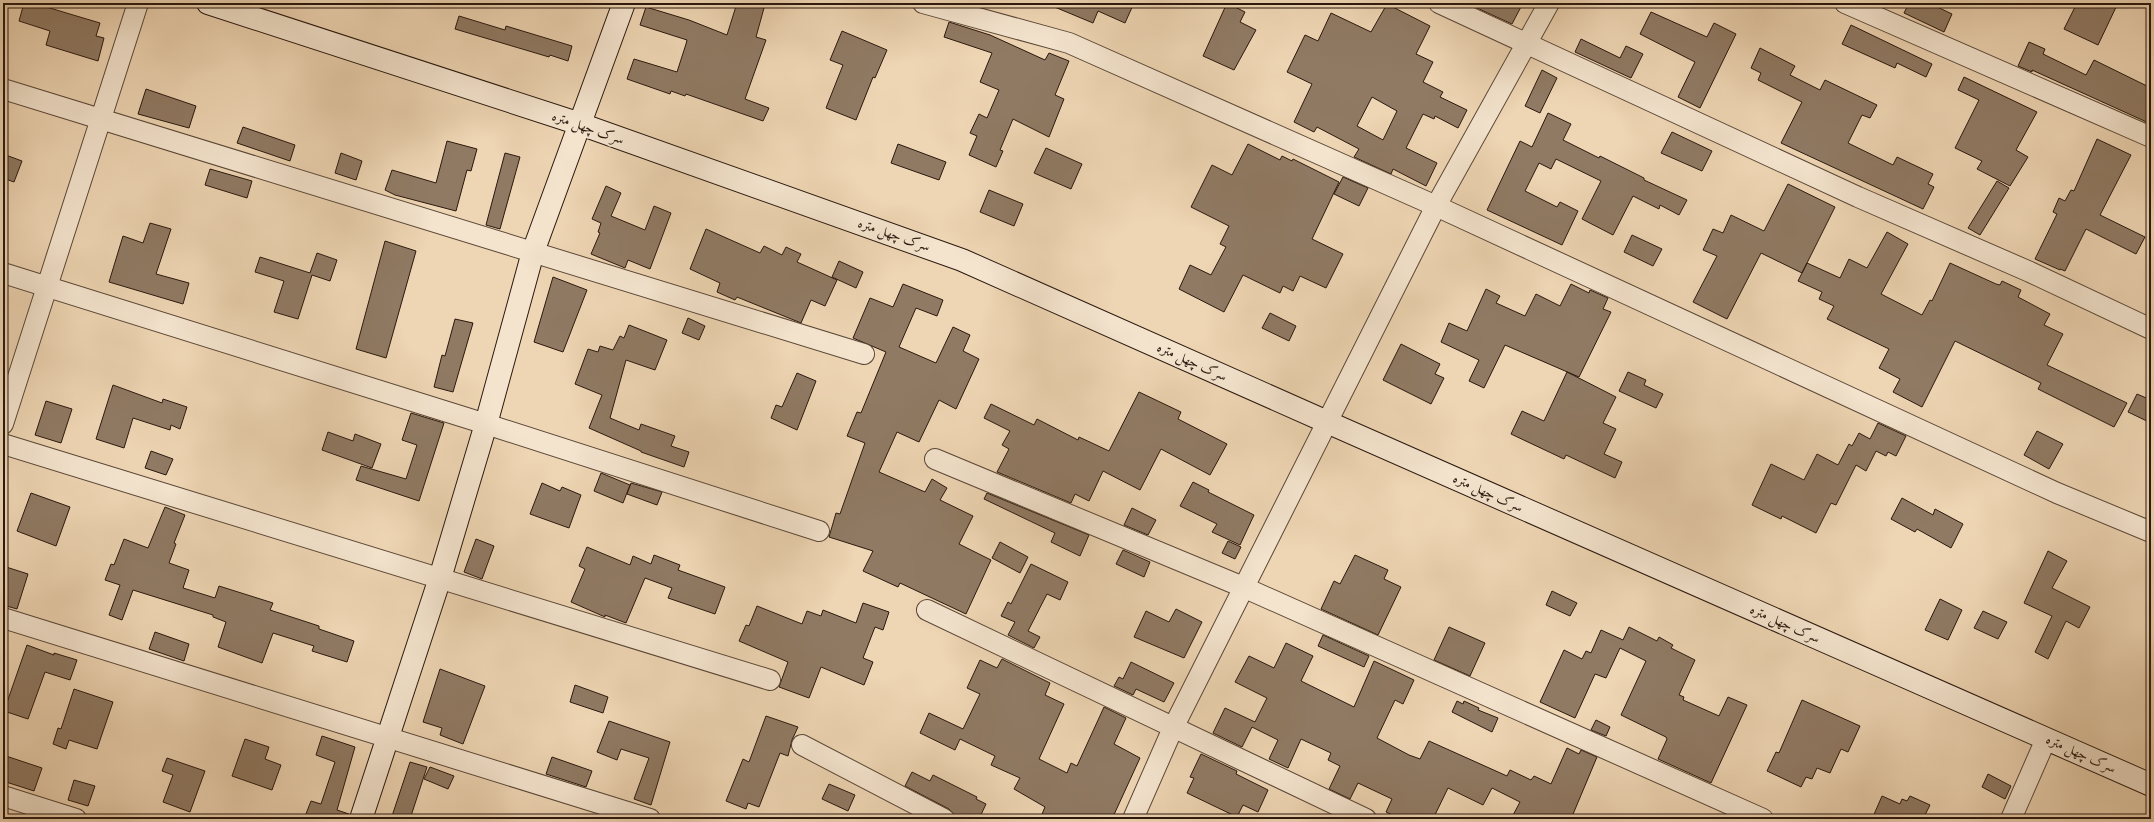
<svg xmlns="http://www.w3.org/2000/svg" width="2154" height="822" viewBox="0 0 2154 822" font-family="'IM FELL DW Pica',Amiri,serif">
<style>
.building{fill:#907a64;stroke:#2a180e;fill-rule:evenodd}
.lines{fill:none;stroke-linecap:round;stroke-linejoin:round}
.street-casing{stroke:#5b4737;stroke-width:22}
.secondary-casing{stroke:#2a180e;stroke-width:24}
.street{stroke:#f4e4ce;stroke-width:20}
.secondary{stroke:#f4e4ce;stroke-width:22}
.labels{text-anchor:middle;dominant-baseline:central;stroke-width:4;stroke-linejoin:round;paint-order:stroke}
.street-label{font-size:14px;fill:#2a180e;stroke:#f4e4ce}
</style>
<rect width="100%" height="100%" fill="#eed5b3"/>
<filter id="stains"><feTurbulence type="fractalNoise" baseFrequency=".005" numOctaves="4"/><feColorMatrix values="0 0 0 0 .2 0 0 0 0 .09 0 0 0 0 .02 0 0 0 .5 -.17"/></filter>
<radialGradient id="worn" r=".72"><stop offset=".6" stop-color="#630" stop-opacity="0"/><stop offset="1" stop-color="#630" stop-opacity=".3"/></radialGradient>
<path class="building" d="M24,3H33L100,23L96,36L104,38L98,61L46,45L50,31L19,21Z
M737,3H748L764,8L756,37L766,40L745,99L769,108L763,121L686,94L685,96L671,91L670,94L627,79L634,59L677,72L686,44L687,40L640,25L646,7L689,20L727,35Z
M1045,3H1134L1125,23L1098,11L1093,23Z
M1227,3L1245,12L1240,22L1256,30L1234,70L1203,56Z
M1466,3H1523L1512,24Z
M1909,3H1929L1952,14L1944,32L1904,13Z
M2077,3H2118L2098,45L2064,29Z
M1387,4L1430,26L1416,54L1433,62L1423,82L1443,92L1440,97L1467,110L1458,128L1435,116L1434,119L1423,114L1406,148L1437,163L1426,186L1393,169L1391,174L1354,157L1359,149L1317,127L1314,132L1294,122L1312,84L1287,72L1305,35L1318,41L1331,13L1371,32ZM1372,97L1397,111L1383,140L1357,126Z
M1651,12L1707,37L1714,23L1736,34L1700,108L1678,97L1695,62L1640,34Z
M459,16L505,30L506,26L572,46L568,61L550,55L549,57L455,29Z
M949,22L990,35L1045,60L1049,53L1069,61L1055,95L1064,99L1049,137L1013,119L1000,150L1003,151L996,167L969,155L977,136L970,133L979,114L987,118L999,90L980,82L992,53L944,37Z
M1851,25L1932,64L1926,77L1897,63L1895,68L1842,44Z
M842,31L887,50L875,78L873,77L856,120L826,108L843,65L830,60Z
M1581,39L1620,58L1626,46L1643,54L1631,78L1575,52Z
M2029,42L2045,49L2043,54L2086,75L2094,60L2151,88V124L2032,70V72L2018,66Z
M1760,48L1795,66L1790,75L1820,90L1825,80L1877,105L1870,118L1862,115L1848,143L1893,165L1897,157L1933,174L1928,184L1934,187L1923,209L1781,143L1802,102L1758,80L1761,73L1751,68Z
M1542,70L1557,78L1540,113L1525,106Z
M1964,77L2037,112L2016,150L2028,157L2010,186L1977,169L1982,161L1955,148L1979,100L1958,90Z
M146,89L196,106L189,128L138,114Z
M1548,113L1571,124L1563,140L1599,158L1600,156L1644,178V180L1687,200L1679,215L1660,205L1659,209L1633,196L1613,235L1582,219L1601,181L1556,159L1551,169L1539,163L1525,191L1557,207L1560,202L1578,211L1562,245L1487,210L1520,141L1532,147Z
M243,127L295,145L290,161L237,143Z
M1672,132L1712,151L1702,171L1661,153Z
M2097,139L2131,155L2100,215L2145,237L2136,254L2086,229L2065,271L2060,269V270L2035,259L2057,214L2053,212L2059,198L2065,201L2071,190L2074,191Z
M447,141L477,149L471,171L467,170L456,211L395,195L385,190L392,170L436,183Z
M898,144L946,162L939,180L891,163Z
M1248,144L1280,160L1282,156L1292,161L1293,159L1339,182L1312,239L1343,254L1326,288L1300,276L1293,291L1283,286L1280,293L1243,275L1224,312L1179,289L1190,265L1211,275L1226,247L1220,244L1229,226L1191,207L1212,165L1232,175Z
M1046,148L1082,164L1071,189L1034,173Z
M341,153L362,161L356,180L335,173Z
M505,153L520,157L500,229L486,225Z
M3,154L22,161L14,182L3,178Z
M210,169L252,181L247,198L205,185Z
M1343,177L1368,188L1359,206L1334,194Z
M1997,181L2009,188L1980,235L1968,228Z
M1788,184L1835,207L1802,273L1761,253L1727,319L1693,302L1717,256L1703,250L1713,229L1723,233L1731,215L1764,231Z
M606,186L621,193L611,216L645,230L654,206L671,213L650,269L628,260L625,268L591,254L600,233L598,232L601,223L592,219Z
M989,190L1023,204L1014,226L980,212Z
M150,223L171,229L156,274L189,283L183,304L109,282L123,236L143,243Z
M706,229L760,253L764,246L782,255L786,247L801,254L797,262L837,280L825,306L811,300L801,323L737,297L735,300L717,292L720,283L690,269Z
M1887,232L1908,244L1881,294L1922,315L1930,300L1932,301L1950,263L1996,284L2000,285L2002,281L2021,290L2018,297L2050,314L2044,325L2063,334L2047,365L2127,403L2114,427L2038,389L2041,383L1955,341L1922,407L1893,392L1900,379L1879,368L1889,349L1827,319L1834,306L1819,299L1822,292L1798,281L1807,263L1840,278L1849,259L1867,268Z
M1632,235L1662,249L1653,266L1624,252Z
M385,241L416,251L386,358L356,349Z
M317,253L337,260L330,281L312,275L298,319L274,312L284,281L255,272L260,257L310,273Z
M839,261L863,272L856,288L832,277Z
M553,277L587,290L563,352L534,342Z
M903,284L943,300L937,316L916,308L899,347L936,363L953,327L970,335L963,351L979,359L956,409L939,400L919,442L897,432L879,472L925,492L932,479L947,488L940,500L973,516L959,544L991,560L966,614L900,583L898,587L863,571L873,551L829,537L836,513L840,514L865,443L847,436L857,412L861,413L886,352L853,338L870,298L893,307Z
M1571,284L1589,293L1590,290L1608,298L1603,309L1611,312L1579,377L1505,345L1484,388L1469,381L1479,360L1441,342L1449,323L1467,331L1486,289L1500,296L1496,303L1525,316L1536,294L1560,306Z
M1270,313L1296,326L1289,341L1262,328Z
M688,318L705,326L699,340L682,333Z
M455,319L473,323L453,392L434,387L442,355L445,356Z
M629,325L667,340L655,370L626,360L610,418L639,430L641,424L675,436L671,446L689,452L684,467L641,452V451L589,428L602,395L575,384L588,349L598,352L600,346L613,350L620,336L624,338Z
M1401,344L1440,364L1435,374L1444,378L1431,404L1383,380Z
M1567,372L1616,397L1603,423L1616,429L1604,454L1622,462L1615,478L1566,455L1564,459L1511,434L1522,411L1544,421Z
M1628,372L1646,380L1644,385L1663,394L1656,408L1619,391Z
M797,373L816,381L797,430L771,418L776,405L782,407Z
M113,385L162,403L163,399L187,407L180,429L171,425L170,430L133,418L124,448L96,439Z
M1139,392L1181,412L1178,419L1227,444L1210,475L1161,449L1140,490L1103,471L1089,501L1075,494L1071,503L997,472L1009,449L1002,445L1010,431L984,418L991,404L1034,425L1037,419L1078,440L1079,437L1109,451Z
M2137,394L2151,400V423L2128,412Z
M46,401L72,409L61,443L35,435Z
M411,413L444,423L419,501L356,480L361,466L406,479L417,445L402,440Z
M1878,423L1906,436L1896,456L1888,452L1886,456L1876,451L1866,471L1856,465L1836,505L1831,503L1816,533L1782,516L1781,519L1752,505L1771,464L1804,480L1817,454L1838,465L1849,444L1852,446L1859,433L1870,439Z
M2037,431L2063,444L2049,469L2024,455Z
M328,432L353,441L355,434L381,444L372,468L322,450Z
M151,451L173,459L166,475L145,468Z
M601,473L630,485L623,503L594,491Z
M1193,482L1209,490L1208,492L1254,515L1240,545L1212,532L1217,524L1180,506Z
M542,483L560,491L562,487L581,495L569,528L530,514Z
M631,483L662,492L657,505L627,494Z
M31,493L70,507L56,546L17,531Z
M987,493L1089,535L1080,556L1051,542L1055,533L984,499Z
M1902,498L1933,515L1935,509L1963,524L1951,548L1917,529L1915,532L1891,519Z
M165,507L185,515L174,543L176,544L169,563L189,570L183,588L215,598L219,586L273,603L270,610L319,626V629L354,641L347,662L312,651L314,646L273,633L262,663L218,647L226,622L213,617V615L133,590L122,620L109,615L120,585L105,580L111,564L114,565L124,539L148,548Z
M1132,508L1156,520L1148,535L1124,525Z
M476,539L494,546L482,579L464,572Z
M1228,541L1241,547L1235,559L1222,553Z
M1000,542L1028,557L1020,573L992,558Z
M587,547L630,565L633,556L651,564L654,555L680,565L678,570L725,587L715,614L668,598L672,588L645,578L626,623L605,615V617L571,602L585,569L579,566Z
M1123,550L1150,562L1144,577L1116,564Z
M2048,551L2067,561L2052,588L2090,607L2079,628L2066,621L2048,659L2035,652L2052,616L2024,603Z
M1355,555L1388,570L1384,579L1401,587L1378,635L1321,609L1334,581L1340,584Z
M1031,564L1068,582L1060,600L1047,594L1028,631L1040,637L1034,648L1008,635L1015,622L1001,616L1008,602L1011,604Z
M3,566L28,574L17,609L3,605Z
M1552,591L1577,603L1570,616L1546,605Z
M1940,599L1962,610L1948,640L1925,630Z
M863,603L889,612L883,630L875,627L863,658L873,662L864,685L821,667L809,698L779,687L788,662L739,641L746,625L749,626L757,606L802,624L807,611L821,616L823,610L856,623Z
M1176,609L1202,622L1184,658L1134,637L1146,611L1169,622Z
M1983,611L2007,622L1998,639L1974,628Z
M1449,627L1485,643L1470,676L1434,660Z
M1629,627L1657,641L1659,637L1673,645L1671,648L1695,660L1679,695L1684,697L1683,700L1719,716L1728,697L1747,705L1711,783L1658,759L1667,739L1666,737L1621,715L1646,661L1620,648L1606,678L1595,674L1575,718L1540,702L1564,650L1582,659L1586,651L1591,653L1601,630L1623,640Z
M155,632L189,644L184,661L149,649Z
M1323,635L1369,656L1364,667L1318,646Z
M1286,643L1313,656L1301,681L1354,707L1374,661L1414,680L1403,704L1395,700L1377,738L1409,755L1420,759L1429,741L1507,776L1510,770L1531,780L1534,776L1551,784L1567,748L1579,754L1581,750L1597,757L1571,819H1511L1520,802L1492,788L1483,805L1448,788L1433,819H1401L1386,812L1392,799L1358,783L1350,799L1329,789L1340,766L1328,760L1331,753L1301,739L1288,768L1269,759L1278,740L1252,727L1242,747L1213,733L1225,708L1255,722L1267,698L1235,682L1249,656L1274,668Z
M27,645L54,655V653L77,660L70,680L45,672L28,719L4,711Z
M1002,659L1050,683L1045,695L1064,704L1039,759L1067,773L1071,763L1077,766L1104,707L1126,718L1114,744L1140,758L1112,819H1040L1045,807L1014,789L1020,778L991,765L995,756L960,739L955,750L920,733L929,713L963,729L980,694L967,688L980,660L997,668Z
M1131,662L1174,683L1164,702L1136,689L1133,695L1114,686L1119,677L1123,679Z
M440,669L485,686L463,744L440,735L442,728L423,722Z
M575,685L608,697L603,713L570,702Z
M74,689L113,702L97,749L69,740L66,749L53,744L58,728L61,729Z
M1802,700L1860,726L1848,752L1841,749L1830,773L1817,768L1812,779L1806,777L1801,787L1767,771L1776,752L1779,753Z
M1457,701L1463,704L1464,701L1479,708L1478,710L1498,718L1492,732L1452,712Z
M766,716L798,727L792,740L788,756L780,753L759,807L748,803L746,809L726,801L743,759L749,762Z
M1596,720L1610,727L1606,736L1591,730Z
M609,721L670,742L651,805L634,799L649,758L621,749L617,760L597,752Z
M322,736L355,747L337,810L349,814V819H304L311,801L321,804L335,762L316,755Z
M245,739L269,747L265,759L281,765L272,790L232,776Z
M1201,754L1237,771L1236,774L1268,790L1258,812L1243,805L1237,817L1187,793L1194,778L1190,777Z
M3,755L42,768L34,791L3,781Z
M552,757L592,771L586,787L546,774Z
M167,758L205,771L190,812L163,802L173,775L162,771Z
M410,762L427,767L410,819H391Z
M430,767L454,776L448,789L424,779Z
M912,772L930,781L933,775L977,797L976,799L986,804L979,819H963L954,815L949,809L905,786Z
M1988,774L2011,786L2005,799L1982,787Z
M74,780L95,786L88,806L68,800Z
M829,784L855,795L848,811L822,799Z
M1882,796L1900,804L1902,799L1907,801L1910,796L1930,805L1925,815L1933,819H1872Z"/>
<g class="lines">
<g class="street-casing">
<path id="street" d="M923,3L1069,43L1436,206L2057,493L2151,532
M1439,3L1858,197L2030,272L2151,329
M1845,3L2151,137
M3,89L864,354
M3,273L486,424L819,531
M3,424L138,3
M3,444L770,680
M935,459L1243,587L1763,819
M927,610L1366,819
M3,618L650,819
M802,745L944,819
M3,796L76,819
M1133,819L1173,728L1436,206L1549,3
M2011,819L2046,739"/>
</g>
<g class="secondary-casing">
<path id="secondary" d="M208,3L580,124L962,260L1327,422L2151,785
M361,819L440,578L486,424L533,252L624,3"/>
</g>
<use href="#street" class="street"/>
<use href="#secondary" class="secondary"/>
</g>
<g class="labels">
<g class="street-label">
<text transform="translate(588 128) rotate(19)">سرک چهل متره</text>
<text transform="translate(894 235) rotate(19)">سرک چهل متره</text>
<text transform="translate(1192 362) rotate(24)">سرک چهل متره</text>
<text transform="translate(1488 493) rotate(24)">سرک چهل متره</text>
<text transform="translate(1785 624) rotate(24)">سرک چهل متره</text>
<text transform="translate(2081 754) rotate(24)">سرک چهل متره</text>
</g>
</g>
<rect width="2154" height="822" fill="none" stroke="#eed5b3" stroke-width="16"/>
<rect x="4" y="4" width="2146" height="814" fill="none" stroke="#2a180e" stroke-width="2"/>
<rect x="8" y="8" width="2138" height="806" fill="none" stroke="#2a180e"/>
<rect width="100%" height="100%" filter="url(#stains)"/>
<rect width="100%" height="100%" fill="url(#worn)"/>
</svg>
